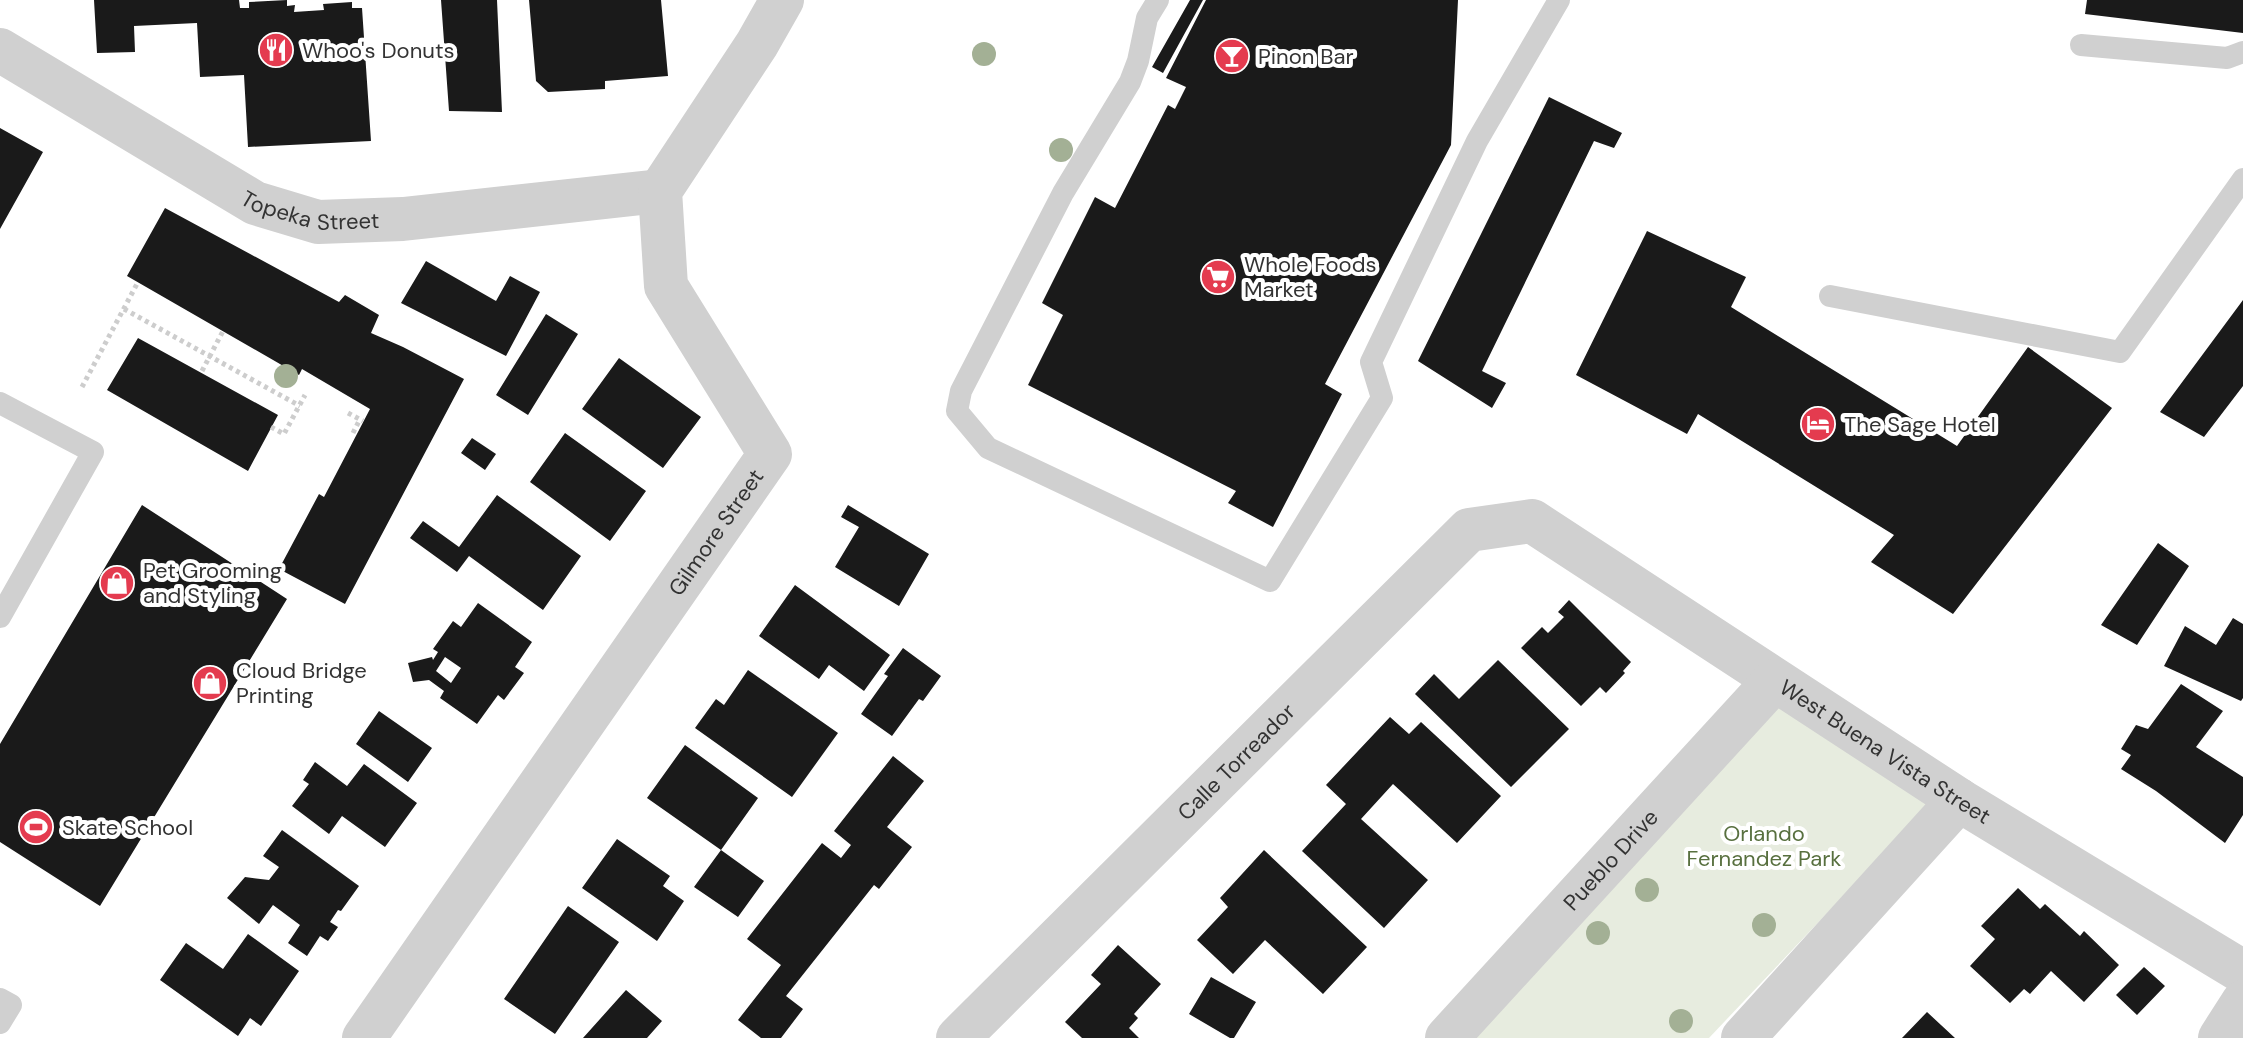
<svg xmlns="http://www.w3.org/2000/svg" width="2243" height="1038" viewBox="0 0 2243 1038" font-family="'DM Sans',sans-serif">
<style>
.green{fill:#e7ecdf}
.building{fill:#1a1a1a;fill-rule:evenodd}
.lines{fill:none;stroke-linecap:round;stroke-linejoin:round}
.path{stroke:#cdcdcd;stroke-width:5;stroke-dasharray:4 4;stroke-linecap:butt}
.service{stroke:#d0d0d0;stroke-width:22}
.minor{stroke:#d0d0d0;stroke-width:44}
.tertiary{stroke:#d0d0d0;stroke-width:44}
.tree{fill:#a3b095}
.labels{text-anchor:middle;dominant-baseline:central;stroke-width:8;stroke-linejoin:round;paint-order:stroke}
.poi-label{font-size:22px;fill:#333;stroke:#fff;text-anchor:start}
.street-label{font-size:22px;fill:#333;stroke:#fff}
.park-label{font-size:22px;fill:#58703f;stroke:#fff}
</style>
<rect width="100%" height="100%" fill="#fff"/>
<path class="green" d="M1775,698L1933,801L1709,1038H1463Z"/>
<path class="building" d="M94,0H239L240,8H249V2L287,0V6L295,5L294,12L324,10L323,4L352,2V8H362L371,141L248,147L244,75L200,77L197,23L134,26L135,52L97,53Z
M441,0H497L502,112L449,111Z
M529,0H661L668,76L605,81V89L548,92L536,81Z
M1190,0H1203L1163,73L1152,67Z
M1206,0H1458L1451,145L1325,384L1342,394L1273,527L1228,503L1236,491L1028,385L1063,315L1042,303L1095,197L1115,208L1168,105L1175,109L1186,87L1166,78Z
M2087,0H2243V33L2085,14Z
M1549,97L1622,133L1614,148L1594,141L1482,371L1506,383L1492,408L1418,361Z
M0,128L43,152L0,229Z
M165,208L339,302L345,295L379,315L371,333L403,347L464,379L345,604L279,569L319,494L324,497L370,409L302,369L299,375L127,276Z
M1647,231L1746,277L1731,307L1957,446L2028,347L2112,408L1953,614L1871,562L1894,535L1698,414L1687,434L1576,375Z
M426,261L496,301L510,276L540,292L506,356L401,303Z
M2243,300V386L2204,437L2160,412Z
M546,314L578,334L528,415L496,395Z
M138,338L278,415L248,471L107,390Z
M619,358L701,417L663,468L582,409Z
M565,433L646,491L610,541L530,482Z
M472,438L496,454L485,470L461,453Z
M497,495L581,556L543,610L469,556L457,572L410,538L423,521L459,547Z
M142,505L287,599L100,906L0,842V744Z
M848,505L929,554L899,606L835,567L859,527L841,517Z
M2158,543L2189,566L2137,645L2101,625Z
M795,585L890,655L864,691L829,665L819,679L759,636Z
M1569,600L1631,662L1623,671L1625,673L1606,693L1600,687L1581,706L1521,648L1542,627L1548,633L1564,617L1558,612Z
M478,603L532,642L515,667L524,673L504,700L498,695L477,724L440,698L444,691L429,680L413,682L408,663L432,657L433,660L438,652L433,649L453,621L461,627ZM445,657L461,668L451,683L436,671Z
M2233,618L2243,624V698L2241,701L2164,666L2185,626L2216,645Z
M903,648L941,676L923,701L919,699L892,736L861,714L888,676L884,674Z
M1498,660L1569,729L1511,787L1415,694L1434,674L1459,699Z
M748,670L838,733L792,797L695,728L716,699L724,705Z
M2181,684L2223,711L2196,747L2243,777V815L2225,843L2156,791L2121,769L2131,755L2121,749L2136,725L2148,729Z
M379,711L432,748L408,782L356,744Z
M1390,717L1409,734L1421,722L1501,796L1457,843L1393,784L1361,819L1428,880L1384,928L1302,851L1346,804L1326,785Z
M685,745L758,798L721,850L764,881L738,917L694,887L721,850L647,798Z
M893,756L924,781L887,827L912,847L879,889L874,885L786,996L803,1009L781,1038H761L738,1020L781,965L747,939L822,843L841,858L851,845L834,831Z
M315,762L347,786L364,764L417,803L385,847L342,816L329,834L292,806L309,784L303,780Z
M282,830L359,886L341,911L338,910L330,922L338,927L328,941L320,936L307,956L288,943L300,925L273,905L259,924L227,898L245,877L269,880L279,867L263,856Z
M617,839L670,876L663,886L684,901L657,941L582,888Z
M1264,850L1367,947L1323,994L1265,940L1233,974L1197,940L1228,907L1220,898Z
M2018,888L2040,909L2045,904L2080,936L2084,931L2119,965L2084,1002L2051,971L2030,994L2024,989L2010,1003L1970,966L1995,939L1981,926Z
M568,906L619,942L555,1034L504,999Z
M248,934L299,971L261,1026L250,1018L238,1036L160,980L186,943L223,969Z
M1118,945L1161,984L1134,1014L1138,1018L1129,1028L1139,1038H1082L1065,1022L1101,984L1091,975Z
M2144,967L2165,986L2137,1015L2116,995Z
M1211,977L1256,1002L1234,1038H1230L1189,1014Z
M626,990L662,1021L647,1038H583Z
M1927,1012L1955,1038H1902Z"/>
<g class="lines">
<path class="path" d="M124,309L300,406
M202,371L223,331
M82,387L138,282
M348,413L363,421
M271,427L284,434L305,395
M353,433L360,419"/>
<path class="service" d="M1158,0L1147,18L1138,61L1130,82L1063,193L961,391L957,411L988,448L1270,581L1382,398L1371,362L1477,141L1559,0
M2081,45L2227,58L2243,52
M1830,296L2120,352L2243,179
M0,403L93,452L0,617
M0,999L11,1005L0,1023"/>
<g class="minor">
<path id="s1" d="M0,50L255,203L318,222L403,219L660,191"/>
<path id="s2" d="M364,1038L770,454L666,286L660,191L757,44L782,0"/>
<path id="s3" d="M958,1038L1469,530L1532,521L1959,800L2243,972"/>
<path id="s4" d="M1447,1038L1774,681"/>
<path d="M1743,1038L1959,800"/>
</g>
<path class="tertiary" d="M2220,1038L2243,1002"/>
</g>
<g class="tree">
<circle cx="984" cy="54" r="12"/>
<circle cx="1061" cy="150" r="12"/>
<circle cx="286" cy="376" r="12"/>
<circle cx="1647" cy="890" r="12"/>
<circle cx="1764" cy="925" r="12"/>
<circle cx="1598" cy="933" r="12"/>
<circle cx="1681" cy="1021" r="12"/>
</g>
<defs>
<g id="restaurant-disc" transform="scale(1.8)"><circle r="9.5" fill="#e43b4f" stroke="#fff"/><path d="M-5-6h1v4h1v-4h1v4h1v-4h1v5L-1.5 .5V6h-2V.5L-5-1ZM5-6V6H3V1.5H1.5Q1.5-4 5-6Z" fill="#fff"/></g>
<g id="bar-disc" transform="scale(1.8)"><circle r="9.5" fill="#e43b4f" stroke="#fff"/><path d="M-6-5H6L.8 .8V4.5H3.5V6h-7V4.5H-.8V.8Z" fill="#fff"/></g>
<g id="supermarket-disc" transform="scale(1.8)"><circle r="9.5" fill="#e43b4f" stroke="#fff"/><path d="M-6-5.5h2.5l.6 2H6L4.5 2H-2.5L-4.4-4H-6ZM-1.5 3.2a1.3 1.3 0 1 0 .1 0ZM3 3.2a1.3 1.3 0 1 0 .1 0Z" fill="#fff"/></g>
<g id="hotel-disc" transform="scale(1.8)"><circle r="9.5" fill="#e43b4f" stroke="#fff"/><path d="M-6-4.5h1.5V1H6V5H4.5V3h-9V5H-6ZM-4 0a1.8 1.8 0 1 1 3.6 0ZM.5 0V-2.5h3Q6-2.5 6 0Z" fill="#fff"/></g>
<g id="shop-disc" transform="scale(1.8)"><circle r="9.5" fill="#e43b4f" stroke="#fff"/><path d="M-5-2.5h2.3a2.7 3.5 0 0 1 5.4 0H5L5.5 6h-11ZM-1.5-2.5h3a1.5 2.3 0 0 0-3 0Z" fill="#fff"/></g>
<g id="stadium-disc" transform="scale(1.8)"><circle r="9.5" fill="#e43b4f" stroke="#fff"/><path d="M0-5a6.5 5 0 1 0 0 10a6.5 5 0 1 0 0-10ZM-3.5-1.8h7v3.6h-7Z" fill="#fff"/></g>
</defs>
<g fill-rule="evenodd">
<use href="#restaurant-disc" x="276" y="50"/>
<use href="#bar-disc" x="1232" y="56"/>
<use href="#supermarket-disc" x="1218" y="277"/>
<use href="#hotel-disc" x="1818" y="424"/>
<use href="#shop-disc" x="117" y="583"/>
<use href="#shop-disc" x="210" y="683"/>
<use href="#stadium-disc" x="36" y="827"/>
</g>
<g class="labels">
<g class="poi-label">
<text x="302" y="50">Whoo's Donuts</text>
<text x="1258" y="56">Pinon Bar</text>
<text x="1244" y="264">Whole Foods<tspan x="1244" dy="25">Market</tspan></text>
<text x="1844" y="424">The Sage Hotel</text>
<text x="143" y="570">Pet Grooming<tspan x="143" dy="25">and Styling</tspan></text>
<text x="236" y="670">Cloud Bridge<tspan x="236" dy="25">Printing</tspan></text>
<text x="62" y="827">Skate School</text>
</g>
<g class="street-label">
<text stroke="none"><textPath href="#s1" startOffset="354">Topeka Street</textPath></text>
<text stroke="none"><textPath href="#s2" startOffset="616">Gilmore Street</textPath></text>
<text stroke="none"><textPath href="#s3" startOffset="1206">West Buena Vista Street</textPath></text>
<text stroke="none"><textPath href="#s3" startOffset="392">Calle Torreador</textPath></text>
<text stroke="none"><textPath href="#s4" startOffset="242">Pueblo Drive</textPath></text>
</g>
<g class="park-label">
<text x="1764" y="833">Orlando<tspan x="1764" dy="25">Fernandez Park</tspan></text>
</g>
</g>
</svg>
